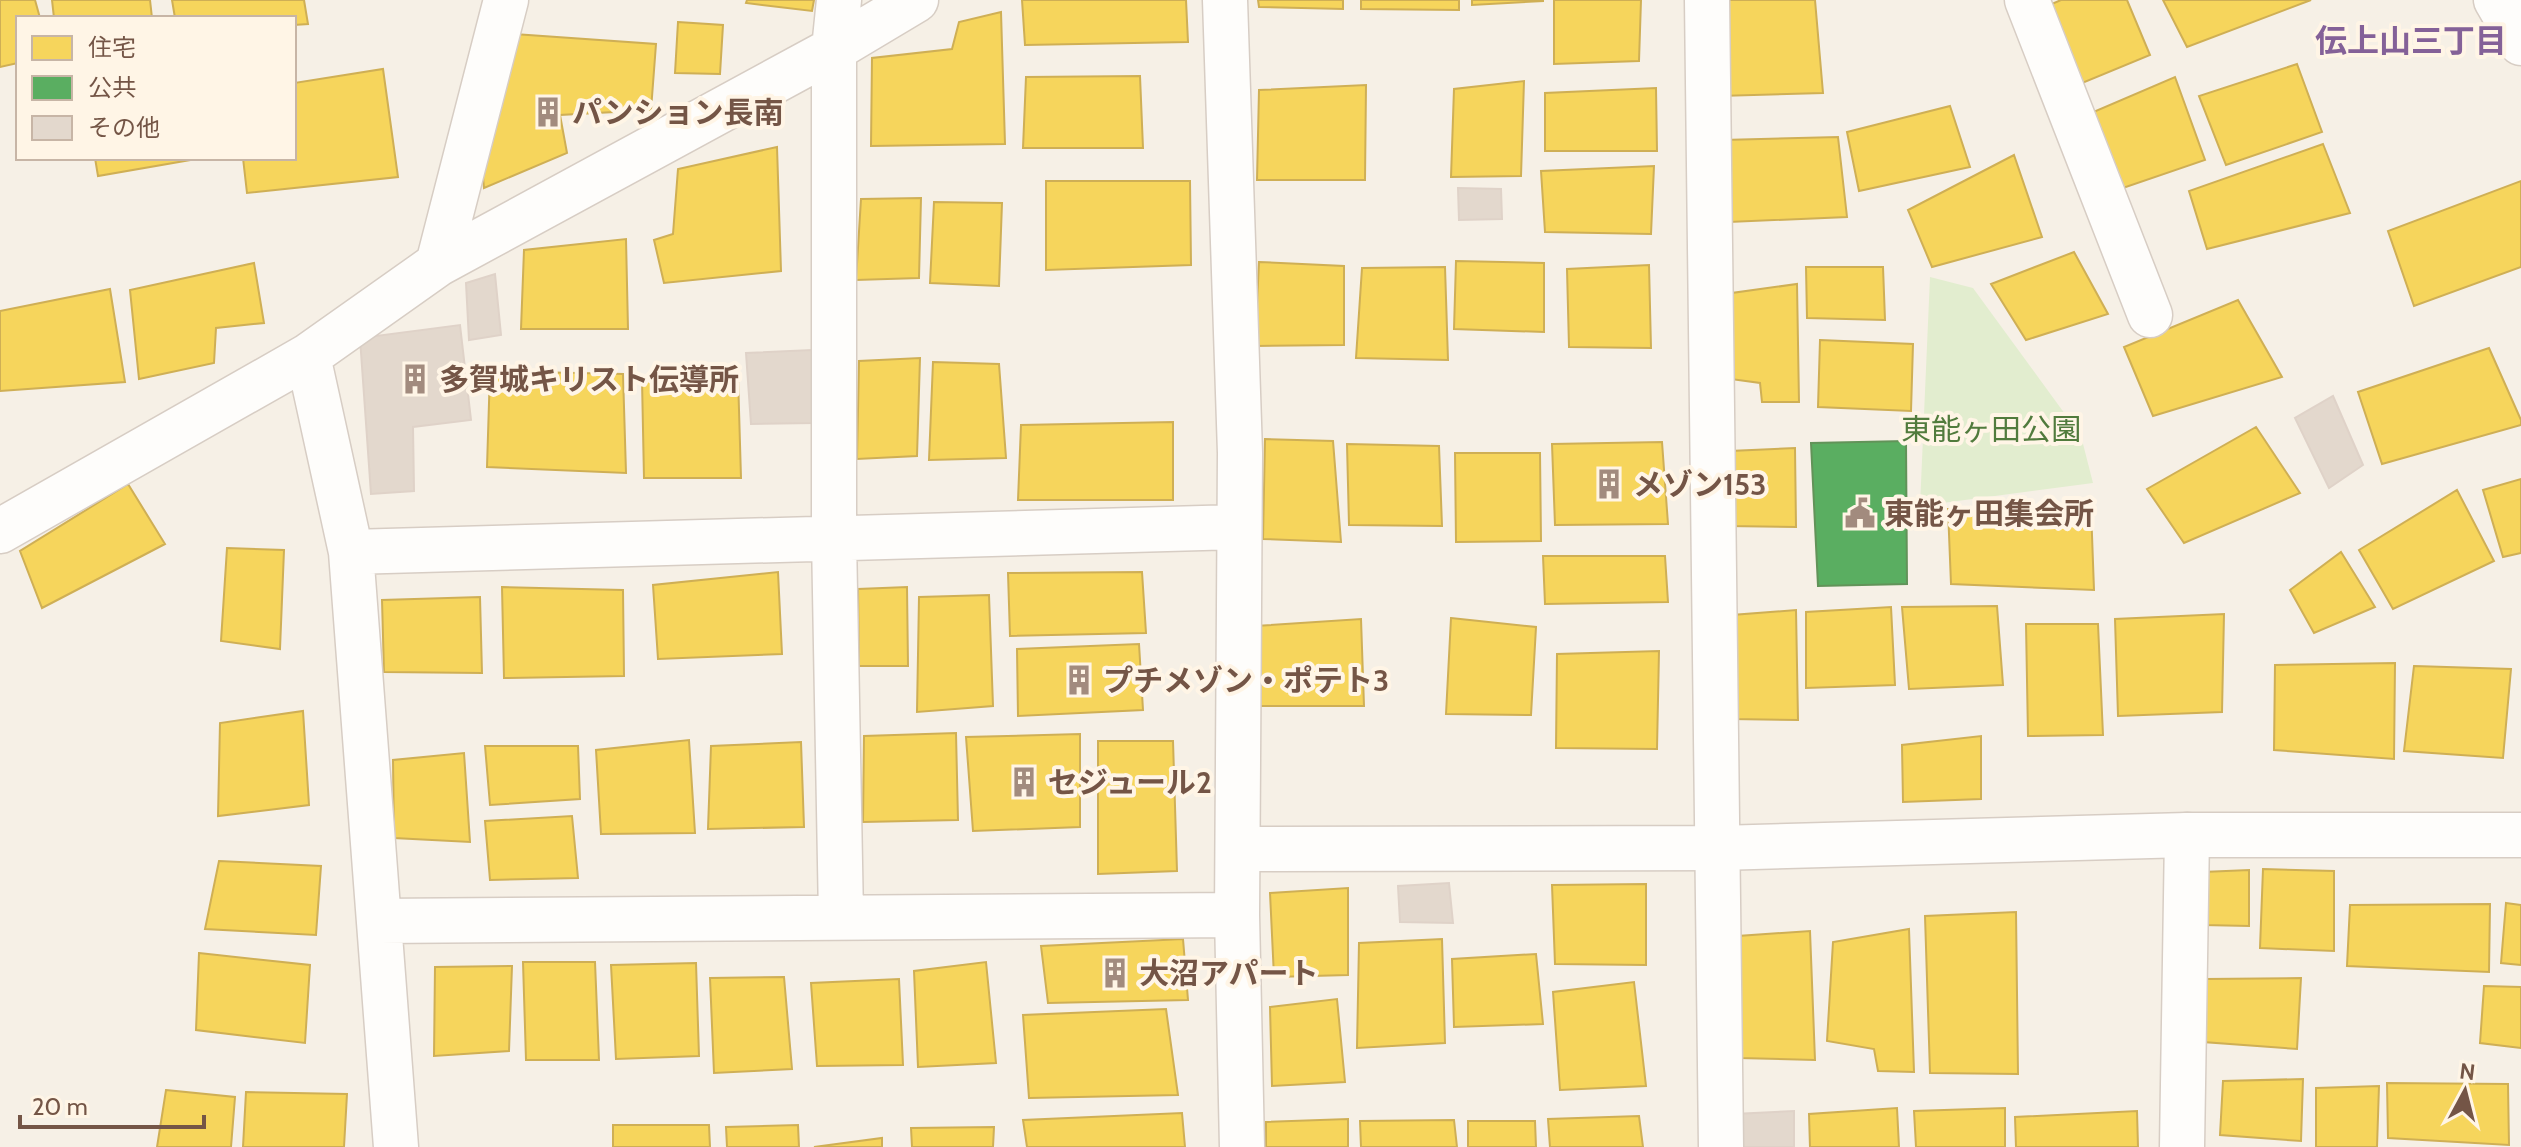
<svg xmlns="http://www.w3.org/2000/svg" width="2521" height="1147" viewBox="0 0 2521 1147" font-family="Cabin,'Noto Sans JP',sans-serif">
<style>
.green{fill:#e2edcf}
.homes{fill:#f6d55c;stroke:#cfaf55;stroke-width:2}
.public{fill:#5aae61;stroke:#629359;stroke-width:2}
.building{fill:#e3d8cd;stroke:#dfd2c8;stroke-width:2}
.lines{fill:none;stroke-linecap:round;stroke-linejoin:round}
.minor-casing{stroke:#d7cdc4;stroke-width:47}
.tertiary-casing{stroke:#d7cdc4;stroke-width:47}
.minor{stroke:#fefdfb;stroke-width:44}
.tertiary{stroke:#fefdfb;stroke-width:44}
.labels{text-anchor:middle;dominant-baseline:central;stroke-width:8;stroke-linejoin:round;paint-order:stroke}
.poi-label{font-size:30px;font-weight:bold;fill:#745546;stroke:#fff5e6;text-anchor:start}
.park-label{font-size:30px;fill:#517b3d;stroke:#fff5e6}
.neighbourhood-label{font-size:32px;font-weight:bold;fill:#846198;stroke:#fff5e6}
</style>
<rect width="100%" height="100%" fill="#f6f0e6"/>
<path class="green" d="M1930,277L1973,288L2081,436L2093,483L1920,506Z"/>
<path class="homes" d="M0,0H35L40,18H18V63L0,67Z
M52,0H150L152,18H54Z
M172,0H304L308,24L294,25V18H175Z
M747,0H814L812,11L746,3Z
M1022,0H1186L1188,42L1025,45Z
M1258,0H1343V9L1259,7Z
M1361,0H1459V10L1361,9Z
M1472,0H1543V1L1472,5Z
M1554,0H1641L1639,61L1554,64Z
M1718,0H1815L1823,93L1719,96Z
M2061,0H2127L2150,55L2075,86L2047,6Z
M2163,0H2311L2187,47Z
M1001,12L1005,144L871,146L872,58L952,49L959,22Z
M678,22L723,25L720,74L675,73Z
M514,34L656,44L651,110L560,115L567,153L484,188L480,144Z
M2297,64L2322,132L2226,165L2199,96Z
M383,69L398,177L247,193L243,158H294V83Z
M1140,76L1143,148H1023L1026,77Z
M2175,77L2205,160L2120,189L2091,113Z
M1524,81L1521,176L1451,177L1454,89Z
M1366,85L1365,180H1257L1259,90Z
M1656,88L1657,151H1545V93Z
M1950,106L1970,167L1859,191L1847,132Z
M1838,137L1847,217L1729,222L1723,140Z
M2323,144L2350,213L2207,249L2189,191Z
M777,147L781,271L664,283L654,240L673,234L678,169Z
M2014,155L2042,237L1932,267L1908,210Z
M95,158H202L98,176Z
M1654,166L1651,234L1545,232L1541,171Z
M1046,181H1190L1191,265L1046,270Z
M2521,181V267L2414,306L2388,231Z
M921,198L919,278L856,280L861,199Z
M934,202L1002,203L999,286L930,283Z
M626,239L628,329H521L524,250Z
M2074,252L2108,314L2026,340L1991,284Z
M1456,261L1544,263V332L1454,329Z
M1259,262L1344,266V345L1255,346Z
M254,263L264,323L216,328L214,363L139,379L130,290Z
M1649,265L1651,348L1569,347L1567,269Z
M1445,267L1448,360L1356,358L1362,268Z
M1806,267H1883L1885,320L1807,318Z
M1797,284L1799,402H1762L1760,383L1723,378L1732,293Z
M110,289L125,382L0,391V311Z
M2238,300L2282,377L2153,416L2124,347Z
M1820,340L1913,344L1911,411L1818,407Z
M2489,348L2521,420V425L2382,464L2358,392Z
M920,358L917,456L857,459L859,361Z
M933,362L999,364L1006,458L929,460Z
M490,371L623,374L626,473L487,467Z
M738,376L741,478H644L642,380Z
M1173,422V500H1018L1021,425Z
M2256,427L2300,493L2184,543L2147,489Z
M1265,439L1333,441L1341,542L1263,539Z
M1662,442L1668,524L1555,525L1552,444Z
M1347,444L1439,446L1442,526L1349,525Z
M1795,448L1796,527L1727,526L1730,451Z
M1455,453H1540L1541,541L1456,542Z
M2521,479V553L2503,557L2483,490Z
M128,484L165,544L42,608L20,551Z
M2457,490L2494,561L2393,609L2359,550Z
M2091,508L2094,590L1951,584L1948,509Z
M227,548L284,550L280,649L221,641Z
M2341,552L2375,607L2314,633L2290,590Z
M1543,556H1665L1668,602L1545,604Z
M778,572L782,654L658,659L653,585Z
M1142,572L1146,633L1010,636L1008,573Z
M502,587L623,590L624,676L504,678Z
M907,587L908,666H859L858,589Z
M989,595L993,706L917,712L919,597Z
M480,597L482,673L384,672L382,600Z
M1997,606L2003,685L1909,689L1902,607Z
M1891,607L1895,685L1806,688V612Z
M1796,610L1798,720L1731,719L1732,615Z
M2224,614L2222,712L2118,716L2115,619Z
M1451,618L1536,627L1531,715L1446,714Z
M1361,619L1364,706H1255V626Z
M2026,624H2098L2103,735L2028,736Z
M1139,644L1143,710L1018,716L1017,649Z
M1659,651L1657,749L1556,748L1557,654Z
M2395,663L2394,759L2274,750L2275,665Z
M2414,666L2511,669L2503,758L2404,751Z
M303,711L309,805L218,816L220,723Z
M956,733L958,820L863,822L864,736Z
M1080,734V827L973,831L966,737Z
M1981,736V799L1903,802L1902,745Z
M689,740L695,833L601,834L596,750Z
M1098,741H1173L1177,871L1098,874Z
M801,742L804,827L708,829L711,746Z
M485,746H578L580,799L490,805Z
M464,753L470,842L394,838L393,760Z
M572,816L578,878L490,880L485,821Z
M219,861L321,866L316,935L205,929Z
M2263,869L2334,871V951L2260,948Z
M2249,870V926L2203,925V872Z
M1646,884V965L1555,964L1552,885Z
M1348,888V975L1274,977L1270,893Z
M2506,903L2521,905V965L2501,963Z
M2490,904L2489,972L2347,966L2350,905Z
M2016,912L2018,1074L1930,1073L1925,916Z
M1909,929L1914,1072L1878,1071L1874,1049L1827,1041L1833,942Z
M1810,931L1815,1060L1739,1058L1738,936Z
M1183,939L1188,1000L1048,1003L1041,946Z
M1442,939L1445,1043L1357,1048L1359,943Z
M199,953L310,965L305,1043L196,1030Z
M1536,954L1543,1024L1454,1027L1452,959Z
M523,962H595L599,1060H526Z
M986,962L996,1063L918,1067L914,971Z
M696,963L699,1056L616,1059L611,965Z
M512,966L509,1051L434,1056L435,967Z
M784,977L792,1069L714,1073L710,978Z
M2301,978L2297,1049L2203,1042L2206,979Z
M899,979L903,1065L817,1066L811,983Z
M1634,982L1646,1086L1560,1090L1553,992Z
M2484,986L2521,987V1048L2480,1043Z
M1337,999L1345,1082L1272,1086L1270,1007Z
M1166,1009L1178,1095L1029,1098L1023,1015Z
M2303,1079L2301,1141L2220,1135L2223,1081Z
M2387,1083L2508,1084L2509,1145L2388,1138Z
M2379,1086L2377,1147H2316V1088Z
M166,1090L235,1097L231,1147H157Z
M246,1092L347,1094L344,1147H243Z
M1897,1108L1899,1147H1810L1809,1114Z
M2005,1108V1147H1916L1914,1111Z
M2137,1111L2138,1147H2016L2015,1117Z
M1182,1113L1185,1147H1027L1023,1120Z
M1639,1116L1643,1147H1550L1548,1119Z
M1348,1119V1147H1266V1122Z
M1454,1120L1457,1147H1361L1360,1121Z
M1468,1121H1535L1536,1147H1468Z
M613,1125H709L710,1147H613Z
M798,1125L799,1147H727L726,1127Z
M994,1127L993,1147H912L911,1128Z
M882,1138V1147H814Z"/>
<path class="public" d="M1906,441L1907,584L1818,586L1811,443Z"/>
<path class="building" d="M1458,188L1501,189L1502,219L1459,220Z
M495,274L501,335L469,340L466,283Z
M460,325L471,420L413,427L414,491L371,494L360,338Z
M812,350L814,423L751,424L746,353Z
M2333,396L2363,465L2329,488L2295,418Z
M1449,883L1453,923L1400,922L1398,886Z
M1794,1111V1147H1734V1114Z"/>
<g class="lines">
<g class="minor-casing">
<path id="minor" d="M839,0L834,49V538L841,917
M1225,0L1240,453L1237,915L1242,1147
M1707,0L1721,1147
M2027,0L2150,315
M2496,0L2521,43
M438,264L506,0
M308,356L351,552L396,1147
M0,531L308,356L438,264L834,49L916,0
M351,552L1238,527
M379,921L1237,915
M2182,1147L2187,835"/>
</g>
<g class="tertiary-casing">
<path id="tertiary" d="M1238,849L1718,848L2187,835H2521"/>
</g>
<use href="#minor" class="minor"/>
<use href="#tertiary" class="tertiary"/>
</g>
<defs>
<g id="building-bare" transform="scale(2.4)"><path d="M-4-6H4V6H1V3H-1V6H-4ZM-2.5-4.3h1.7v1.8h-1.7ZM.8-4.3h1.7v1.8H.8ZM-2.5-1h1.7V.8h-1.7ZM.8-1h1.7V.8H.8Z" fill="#a28b7e" stroke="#fff5e6" stroke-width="2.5" paint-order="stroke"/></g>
<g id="civic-bare" transform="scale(2.4)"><path d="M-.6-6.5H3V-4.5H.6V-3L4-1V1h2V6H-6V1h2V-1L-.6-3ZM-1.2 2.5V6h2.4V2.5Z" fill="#a28b7e" stroke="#fff5e6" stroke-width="2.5" paint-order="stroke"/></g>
</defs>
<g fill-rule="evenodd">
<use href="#building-bare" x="548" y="112"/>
<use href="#building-bare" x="415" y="379"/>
<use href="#building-bare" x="1609" y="484"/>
<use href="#civic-bare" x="1860" y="513"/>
<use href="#building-bare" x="1079" y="680"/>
<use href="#building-bare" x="1024" y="782"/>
<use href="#building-bare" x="1115" y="973"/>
</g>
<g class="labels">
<g class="poi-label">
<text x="572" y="112">パンション長南</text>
<text x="439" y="379">多賀城キリスト伝導所</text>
<text x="1633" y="484">メゾン153</text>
<text x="1884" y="513">東能ヶ田集会所</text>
<text x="1103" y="680">プチメゾン・ポテト3</text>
<text x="1048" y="782">セジュール2</text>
<text x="1139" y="973">大沼アパート</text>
</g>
<g class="park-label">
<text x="1991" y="429">東能ヶ田公園</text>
</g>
<g class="neighbourhood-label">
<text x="2411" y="40">伝上山三丁目</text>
</g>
</g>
<rect x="16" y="16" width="280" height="144" fill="#fff5e6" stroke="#c7b5a6" stroke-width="2"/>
<rect x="32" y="36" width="40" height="24" fill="#f6d55c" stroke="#c7b5a6" stroke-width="2"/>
<text x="88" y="56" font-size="24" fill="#745546">住宅</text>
<rect x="32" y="76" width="40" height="24" fill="#5aae61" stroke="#c7b5a6" stroke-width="2"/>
<text x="88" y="96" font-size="24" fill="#745546">公共</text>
<rect x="32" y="116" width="40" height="24" fill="#e3d8cd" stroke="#c7b5a6" stroke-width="2"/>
<text x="88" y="136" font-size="24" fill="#745546">その他</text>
<g transform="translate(2465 1091) rotate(7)" stroke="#fff5e6" stroke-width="6" paint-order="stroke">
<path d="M0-6L14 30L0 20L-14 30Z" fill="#745546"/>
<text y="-12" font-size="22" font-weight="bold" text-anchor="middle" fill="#745546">N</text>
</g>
<path d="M20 1115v12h184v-12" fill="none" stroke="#745546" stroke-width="4"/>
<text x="32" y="1115" font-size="24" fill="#745546" stroke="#fff5e6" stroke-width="6" paint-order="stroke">20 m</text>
</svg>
